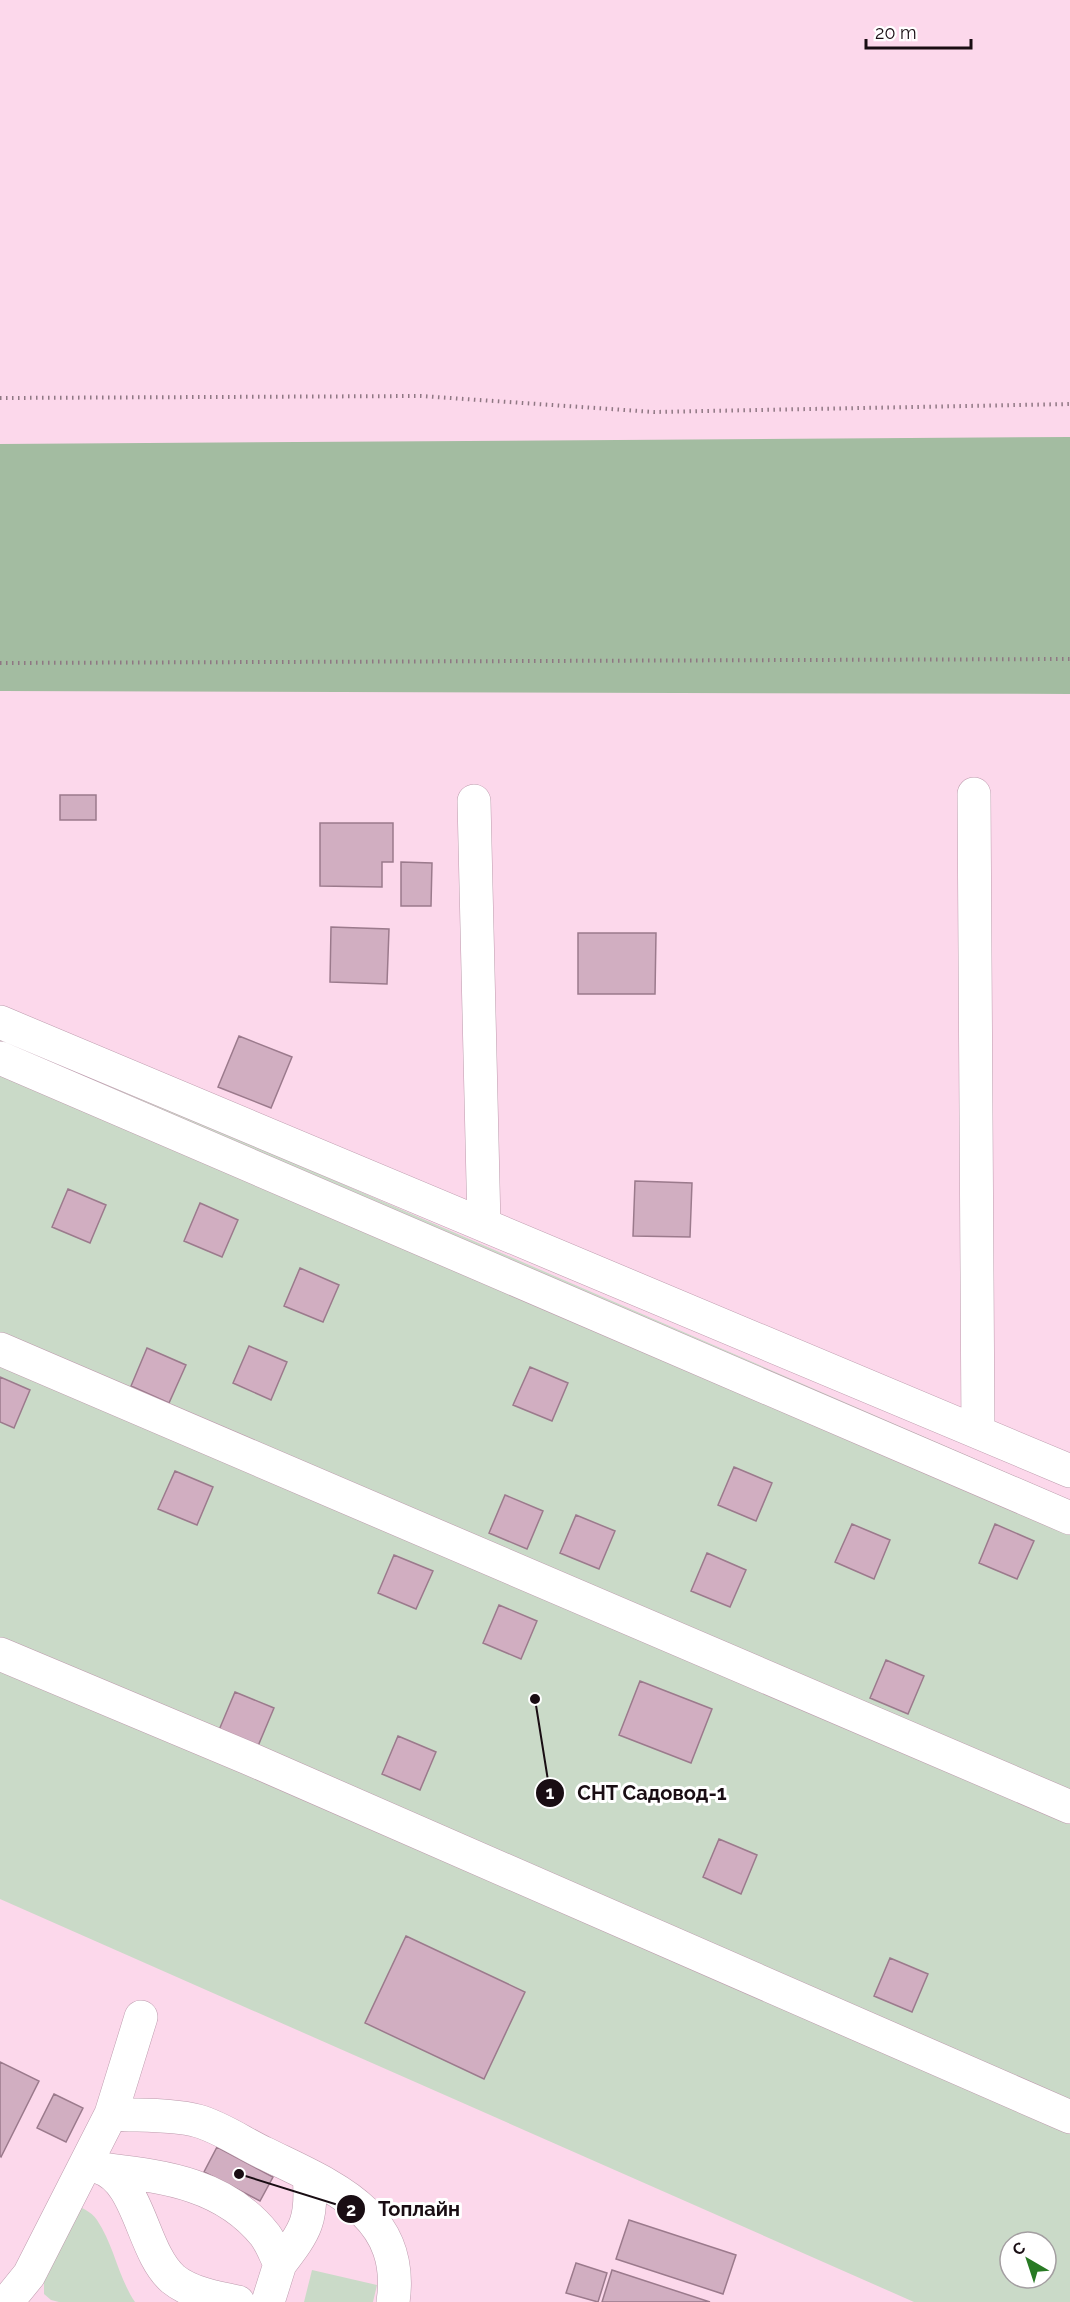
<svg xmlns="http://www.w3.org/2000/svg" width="1070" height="2302" viewBox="0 0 1070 2302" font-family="Raleway,sans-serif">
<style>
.green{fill:#cadac8;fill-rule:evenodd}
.forest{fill:#a3bca1}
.building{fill:#d1aec1;stroke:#9b7a8c;stroke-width:1.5}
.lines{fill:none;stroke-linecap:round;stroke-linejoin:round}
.minor-casing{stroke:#bd9bad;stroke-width:34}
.path{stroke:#8f7783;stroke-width:4;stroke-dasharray:1.5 4.5;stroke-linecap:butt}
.minor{stroke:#fff;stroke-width:33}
.leader{fill:none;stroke:#190d13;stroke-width:2}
.callout-dot{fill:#190d13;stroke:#fff;stroke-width:2}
.mark-label{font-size:18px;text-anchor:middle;font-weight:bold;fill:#fff}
.callout-label{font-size:20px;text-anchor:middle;font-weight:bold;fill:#190d13;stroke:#fff;stroke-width:6;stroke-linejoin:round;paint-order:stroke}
</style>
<rect width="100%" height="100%" fill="#fcd8eb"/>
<path class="green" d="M0,1035L1070,1500V2302H914L0,1899ZM1010,2242H1046V2278H1010Z
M70,2202C80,2207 91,2211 97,2220C114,2245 118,2277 135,2302H59L51,2300L44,2294V2281Z
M312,2270L377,2285L373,2302H304Z"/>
<path class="forest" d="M1070,437V694L0,691V444Z"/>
<path class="building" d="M60,795H96V820H60Z
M320,823H393V862H382V887L320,886Z
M401,862L432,863L431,906H401Z
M331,927L389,929L387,984L330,982Z
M578,933H656L655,994H578Z
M239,1036L292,1057L271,1108L218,1087Z
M635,1181L692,1183L690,1237L633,1236Z
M68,1189L106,1205L90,1243L52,1227Z
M200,1203L238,1220L222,1257L184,1241Z
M300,1268L339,1285L323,1322L284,1306Z
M249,1346L287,1362L271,1400L233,1383Z
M147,1348L186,1365L169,1403L131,1386Z
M530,1367L568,1383L552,1421L513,1405Z
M0,1377L30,1390L14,1428L0,1422Z
M734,1467L772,1483L756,1521L718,1505Z
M175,1471L213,1487L197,1525L158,1509Z
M505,1495L543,1511L527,1549L489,1533Z
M576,1515L615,1531L599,1569L560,1553Z
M852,1524L890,1540L874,1579L835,1562Z
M995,1524L1034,1541L1017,1579L979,1563Z
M707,1553L746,1570L730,1607L691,1591Z
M394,1555L433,1571L416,1609L378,1593Z
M499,1605L537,1621L521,1659L483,1643Z
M886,1660L924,1676L908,1714L870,1698Z
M640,1681L712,1709L691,1763L619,1735Z
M235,1692L274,1708L258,1746L219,1730Z
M398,1736L436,1752L420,1790L382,1774Z
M719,1839L757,1855L741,1894L703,1877Z
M406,1936L525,1992L484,2079L365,2023Z
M890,1958L928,1974L912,2012L874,1996Z
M0,2062L39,2081L1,2157L0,2156Z
M54,2094L83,2108L66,2142L37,2128Z
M217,2147L273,2177L260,2201L204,2172Z
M629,2220L736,2255L723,2294L616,2259Z
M576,2263L607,2273L598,2302L566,2293Z
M612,2270L710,2302H602Z"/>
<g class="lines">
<g class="minor-casing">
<path id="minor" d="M974,794L978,1432
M474,801L484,1225
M0,1022L1070,1471
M0,1058L1070,1518
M0,1349L1070,1807
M0,1654L248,1758L1070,2117
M111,2114C137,2116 173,2114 198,2121C220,2127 243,2143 264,2153C331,2186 406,2213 393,2302
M98,2167C140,2179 141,2251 173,2279C190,2293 217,2298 238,2302
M108,2170C167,2177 225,2185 265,2235C271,2243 275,2254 280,2264L268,2302
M280,2264C306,2230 313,2220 309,2175
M7,2302L29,2275L111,2114L141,2017"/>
</g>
<path class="path" d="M0,398L421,396L654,412L1070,404
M0,663L1070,659"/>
<use href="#minor" class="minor"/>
</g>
<path class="leader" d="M535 1699L550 1793M239 2174L351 2209"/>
<g class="callout-dot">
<circle cx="535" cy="1699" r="6"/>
<circle cx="239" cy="2174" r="6"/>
<circle cx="550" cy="1793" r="15"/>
<circle cx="351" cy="2209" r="15"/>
</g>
<g class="mark-label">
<text x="550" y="1799">1</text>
<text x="351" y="2216">2</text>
</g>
<g class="callout-label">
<text x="652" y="1800">СНТ Садовод-1</text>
<text x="419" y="2216">Топлайн</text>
</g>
<g transform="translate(1028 2260) rotate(321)"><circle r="28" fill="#ffffff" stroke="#a39ea1" stroke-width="1.5"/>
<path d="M0-4.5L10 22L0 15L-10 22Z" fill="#287a24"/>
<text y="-9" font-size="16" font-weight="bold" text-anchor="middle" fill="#190d13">С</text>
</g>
<path d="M866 39v9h105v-9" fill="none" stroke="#190d13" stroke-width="3"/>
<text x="875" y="39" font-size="18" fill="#190d13" stroke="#ffffff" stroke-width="4.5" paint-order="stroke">20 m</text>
</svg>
